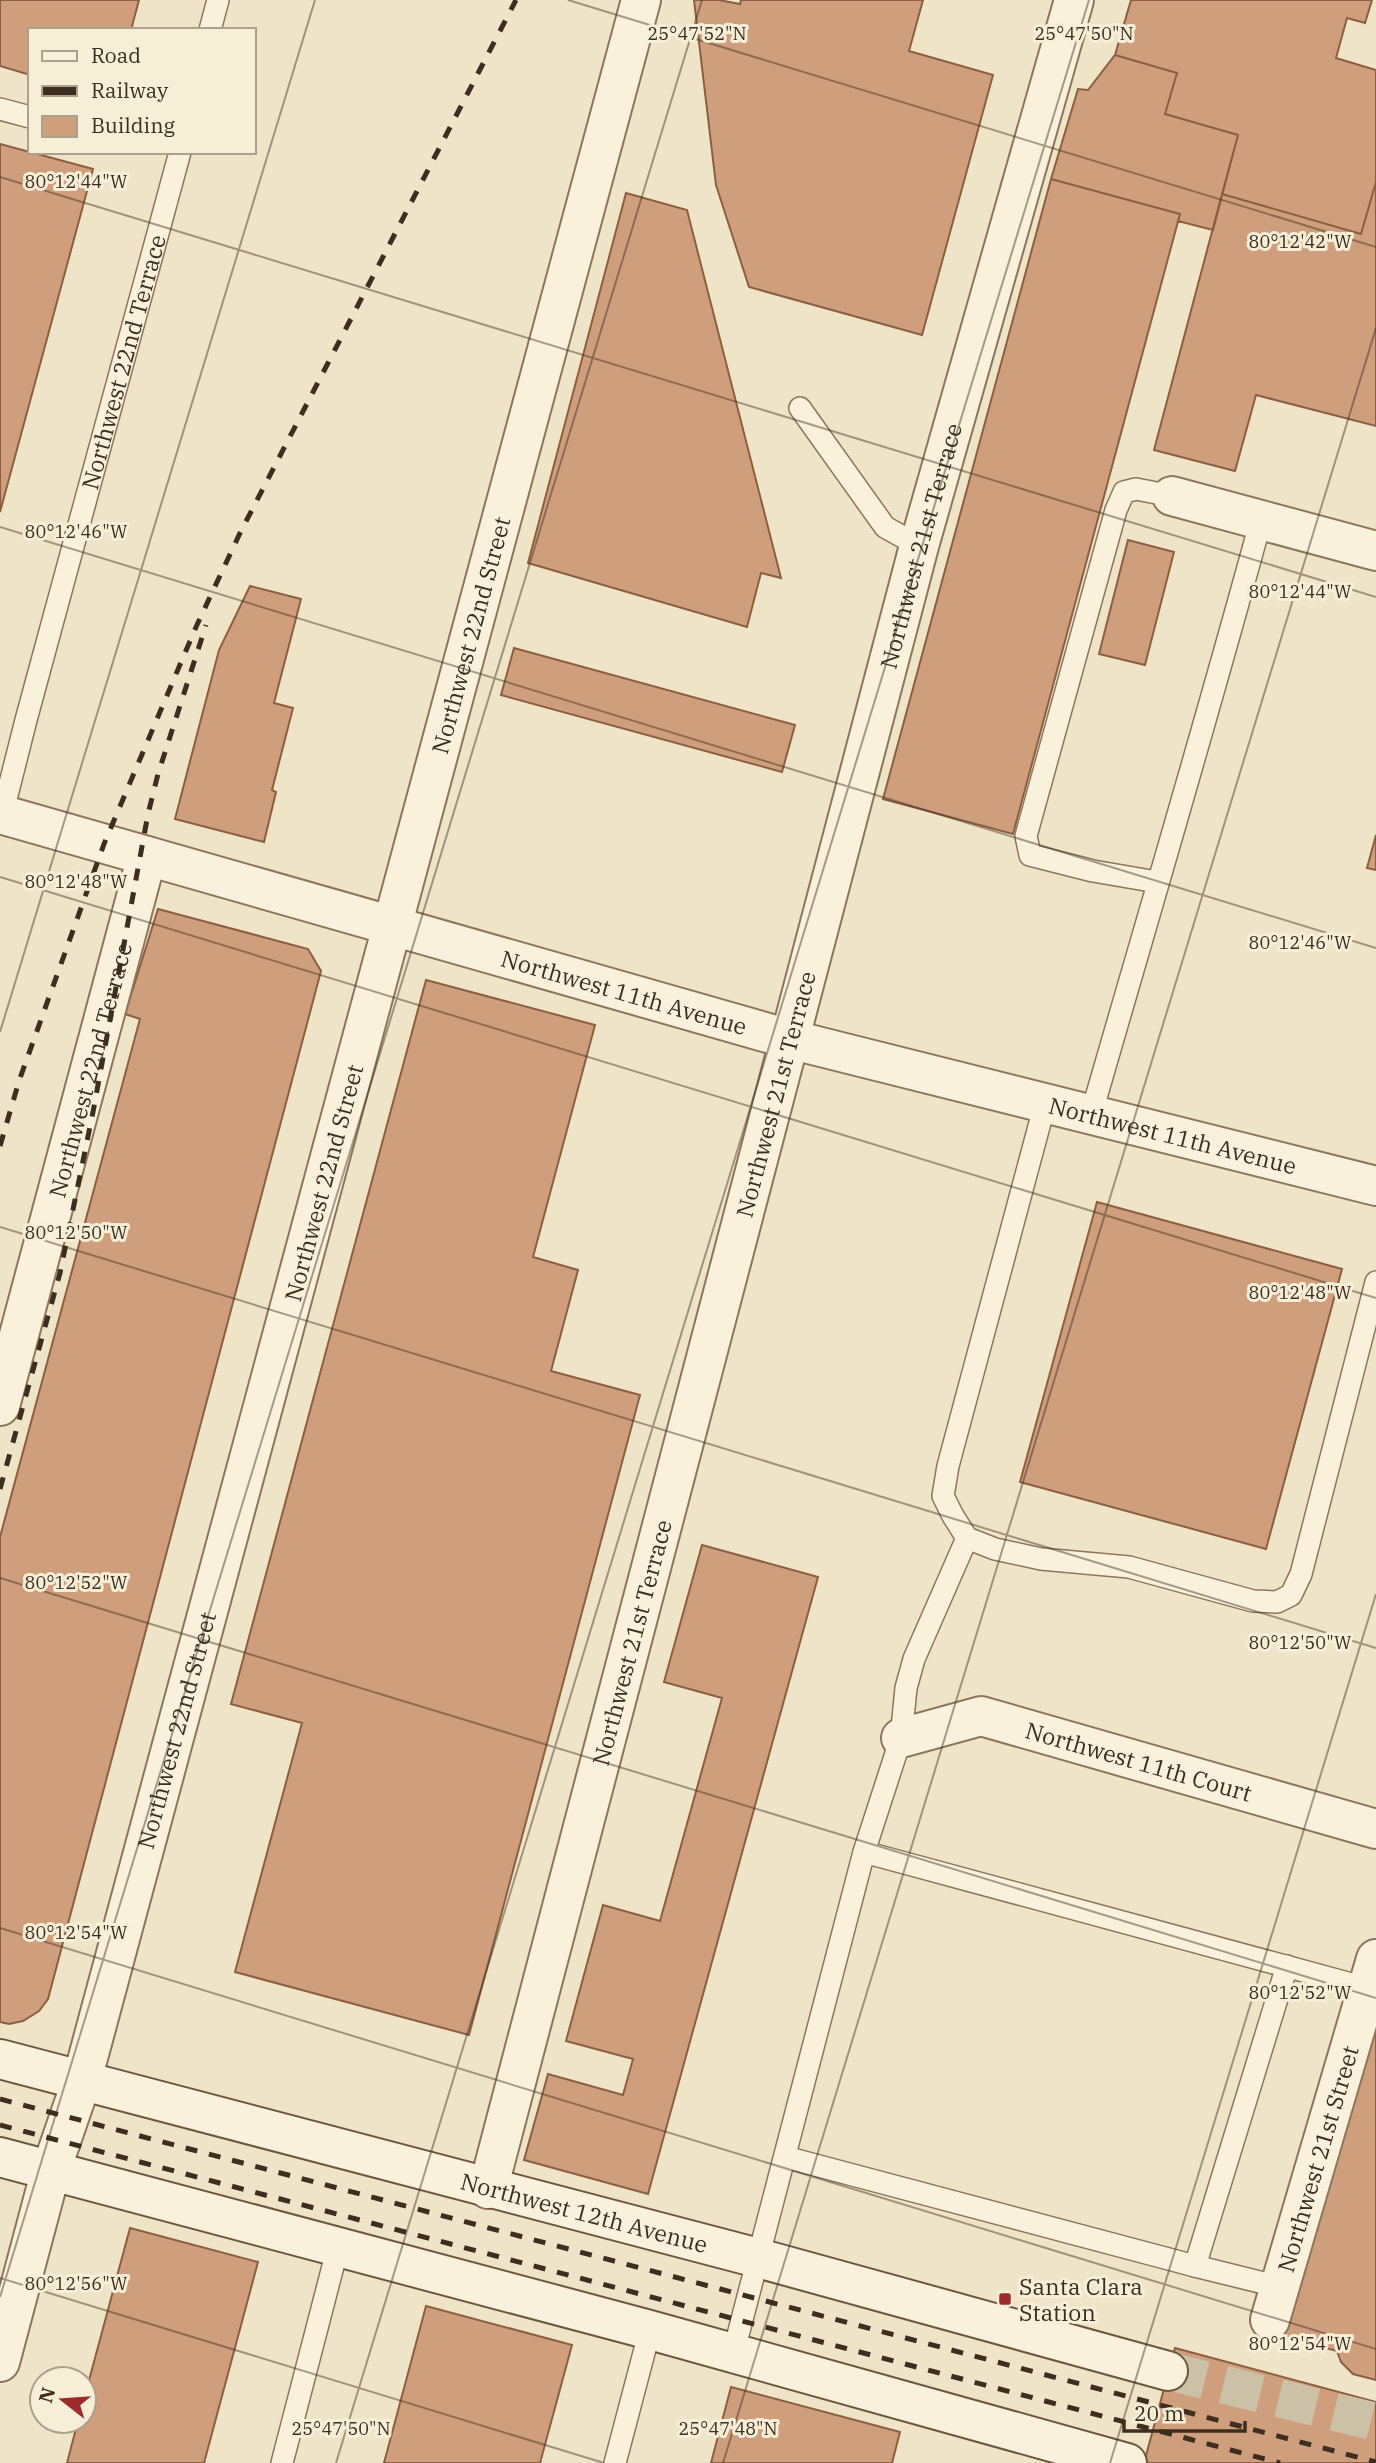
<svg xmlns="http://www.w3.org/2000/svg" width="1376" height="2463" viewBox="0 0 1376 2463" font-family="'IBM Plex Serif',serif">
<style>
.building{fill:#cf9f7d;stroke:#8d5f41;stroke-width:2}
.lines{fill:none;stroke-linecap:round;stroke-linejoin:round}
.secondary-tunnel{stroke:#ccc0a6;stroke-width:38;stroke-dasharray:38 19;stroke-linecap:butt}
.service-casing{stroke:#8d765c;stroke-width:24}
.minor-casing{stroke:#8d765c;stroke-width:42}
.secondary-casing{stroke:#6f573f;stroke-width:42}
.service{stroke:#faf1dc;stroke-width:21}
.minor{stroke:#faf1dc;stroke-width:38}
.secondary{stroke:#faf1dc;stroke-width:38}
.rail{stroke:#3d2e20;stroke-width:5;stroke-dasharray:12 12;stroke-linecap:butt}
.ticks{fill:none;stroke:#3d2e20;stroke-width:2;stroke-opacity:0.45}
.poi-dot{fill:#9e2a2b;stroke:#f7eed8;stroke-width:2.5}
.labels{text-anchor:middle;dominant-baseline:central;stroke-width:6;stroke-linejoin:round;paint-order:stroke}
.street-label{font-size:23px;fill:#3d2e20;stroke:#f7eed8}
.poi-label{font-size:23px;fill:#3d2e20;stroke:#f7eed8;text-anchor:start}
.ticks-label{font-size:18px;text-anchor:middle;fill:#3d2e20;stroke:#f7eed8;stroke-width:6;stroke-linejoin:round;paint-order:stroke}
</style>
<rect width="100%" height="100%" fill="#f0e4c8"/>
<path class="building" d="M0,0H139L131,30H30V75L0,66Z
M694,0H719L740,4L741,0H923L909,51L993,75L922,335L749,287L716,185Z
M1131,0H1372L1365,23L1347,18L1336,58L1376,70V182L1361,234L1222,194L1238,135L1165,114L1177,73L1115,55Z
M1115,55L1177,73L1165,114L1238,135L1213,230L1178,221L1180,214L1051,179L1078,89L1088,90Z
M0,144L93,169L0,512Z
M1051,179L1180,214L1013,834L883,799Z
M1376,182V426L1256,395L1235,471L1154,450L1222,194L1361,234Z
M626,193L687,210L781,578L761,573L747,627L528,563Z
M1128,540L1174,552L1145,665L1099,654Z
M250,586L301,599L274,703L293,708L272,790L276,792L264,842L175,819L219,650Z
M514,648L795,725L782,772L501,695Z
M1376,835V870L1367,868Z
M158,909L308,949L321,971L48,1999L39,2011L23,2021L9,2024L0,2022V1537L140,1019L125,1014Z
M426,980L595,1025L533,1257L578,1270L551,1371L640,1395L469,2035L235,1972L302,1723L231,1704Z
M1097,1202L1342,1269L1266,1549L1020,1482Z
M702,1545L818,1577L648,2194L524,2160L548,2074L623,2095L633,2059L566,2041L603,1905L660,1921L722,1698L664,1682Z
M1361,2024L1376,2029V2380L1353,2374L1341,2362L1337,2351L1275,2334Z
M130,2228L258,2262L204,2463H67L78,2421H84V2399Z
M426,2306L572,2345L540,2463H384Z
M1175,2348L1376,2402V2463H1144Z
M731,2387L900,2432L892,2463H711Z"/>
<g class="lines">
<path class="secondary-tunnel" d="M1168,2371L1376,2422"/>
<g class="service-casing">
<g id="service">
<path d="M210,30L218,0"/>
<path d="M0,109L30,117"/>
<path d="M800,408L885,527L919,546"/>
<path id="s1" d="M2,815L26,720L180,152"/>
<path d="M1157,882L1093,871L1030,855L1026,836L1116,510L1124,492L1136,489L1172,496"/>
<path d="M1045,1104L948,1466L943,1496L953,1516L967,1538L995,1549L1041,1559L1129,1567L1253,1601L1277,1602L1291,1595L1301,1574L1376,1282"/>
<path d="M1091,1115C1148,917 1207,719 1261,520"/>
<path d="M864,1852L901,1738L906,1688L914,1659L967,1538"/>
<path d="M785,2157L1195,2266"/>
<path d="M1280,2287L1195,2266L1287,1966"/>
<path d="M733,2354L864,1852L1366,1988"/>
<path d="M282,2463L338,2247"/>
<path d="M615,2463L650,2330"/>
</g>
</g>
<g class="minor-casing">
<g id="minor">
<path d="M1172,496L1376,551"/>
<path id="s2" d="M0,814L789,1039L1376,1186"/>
<path id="s3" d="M0,1406L147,856"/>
<path id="s4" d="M901,1738L981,1716L1376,1829"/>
<path id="s5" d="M488,2189L919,546L1074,0"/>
<path id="s6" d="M1270,2320L1376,1959"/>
<path id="s7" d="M0,2362L51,2170L82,2080L641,0"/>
</g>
</g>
<g class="secondary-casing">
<g id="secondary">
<path id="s8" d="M0,2059L758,2258L1168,2371"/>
<path d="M0,2157L650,2330L1127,2463"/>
</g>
</g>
<use href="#service" class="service"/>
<use href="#minor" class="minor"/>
<use href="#secondary" class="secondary"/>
<path class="rail" d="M0,1146L19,1081L104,844L196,627L240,533L516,0
M0,1489L60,1273L93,1112L148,814L158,774L206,625
M0,2099L1376,2462
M0,2125L1280,2463"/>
</g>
<path class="ticks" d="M568,0L1376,247M0,177L1376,597M0,527L1376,948M0,877L1376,1298M0,1032L315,0M0,1227L1376,1648M0,1578L1376,1998M0,1928L1376,2349M0,2278L604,2463M0,2297L702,0M336,2463L1089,0M723,2463L1376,328M1110,2463L1376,1594"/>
<rect class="poi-dot" x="998" y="2292" width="14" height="14" rx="3.5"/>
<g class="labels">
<g class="street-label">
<text stroke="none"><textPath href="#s1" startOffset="469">Northwest 22nd Terrace</textPath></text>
<text stroke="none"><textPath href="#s5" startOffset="1699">Northwest 21st Terrace</textPath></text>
<text stroke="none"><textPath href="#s7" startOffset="1790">Northwest 22nd Street</textPath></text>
<text stroke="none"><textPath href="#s2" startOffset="649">Northwest 11th Avenue</textPath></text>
<text stroke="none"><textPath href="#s3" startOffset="348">Northwest 22nd Terrace</textPath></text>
<text stroke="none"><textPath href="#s5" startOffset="1132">Northwest 21st Terrace</textPath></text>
<text stroke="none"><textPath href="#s2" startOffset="1216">Northwest 11th Avenue</textPath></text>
<text stroke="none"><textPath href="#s7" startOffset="1223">Northwest 22nd Street</textPath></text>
<text stroke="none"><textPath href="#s5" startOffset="565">Northwest 21st Terrace</textPath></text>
<text stroke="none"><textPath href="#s7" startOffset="656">Northwest 22nd Street</textPath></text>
<text stroke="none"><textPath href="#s4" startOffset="247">Northwest 11th Court</textPath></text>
<text stroke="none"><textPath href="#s6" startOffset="168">Northwest 21st Street</textPath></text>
<text stroke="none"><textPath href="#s8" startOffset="604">Northwest 12th Avenue</textPath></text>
</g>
<g class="poi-label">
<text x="1019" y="2286">Santa Clara<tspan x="1019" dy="26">Station</tspan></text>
</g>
</g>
<g class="ticks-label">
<text x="697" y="40">25°47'52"N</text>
<text x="1084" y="40">25°47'50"N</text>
<text x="76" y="188">80°12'44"W</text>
<text x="1300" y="248">80°12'42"W</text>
<text x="76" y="538">80°12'46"W</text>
<text x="1300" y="598">80°12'44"W</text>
<text x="76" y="888">80°12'48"W</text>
<text x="1300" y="949">80°12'46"W</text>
<text x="76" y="1239">80°12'50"W</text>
<text x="1300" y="1299">80°12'48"W</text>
<text x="76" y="1589">80°12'52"W</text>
<text x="1300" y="1649">80°12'50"W</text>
<text x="76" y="1939">80°12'54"W</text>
<text x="1300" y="1999">80°12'52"W</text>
<text x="76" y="2290">80°12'56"W</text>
<text x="1300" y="2350">80°12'54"W</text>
<text x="341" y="2435">25°47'50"N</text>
<text x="728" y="2435">25°47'48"N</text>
</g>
<rect x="28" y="28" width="228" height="126" fill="#f7eed8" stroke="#ada18e" stroke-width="2"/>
<rect x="42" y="51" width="35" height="10" fill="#faf1dc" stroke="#ada18e" stroke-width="2"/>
<text x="91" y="63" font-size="21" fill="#3d2e20">Road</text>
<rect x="42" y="86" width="35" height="10" fill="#3d2e20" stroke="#ada18e" stroke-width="2"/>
<text x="91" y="98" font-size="21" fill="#3d2e20">Railway</text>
<rect x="42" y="116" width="35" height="21" fill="#cf9f7d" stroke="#ada18e" stroke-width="2"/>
<text x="91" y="133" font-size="21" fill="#3d2e20">Building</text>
<g transform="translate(63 2400) rotate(287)"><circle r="33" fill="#f7eed8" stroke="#ada18e" stroke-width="2"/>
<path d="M0-5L12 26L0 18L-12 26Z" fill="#9e2a2b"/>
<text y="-10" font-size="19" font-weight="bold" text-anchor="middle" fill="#3d2e20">N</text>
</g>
<path d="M1124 2421v10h121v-10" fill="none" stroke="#3d2e20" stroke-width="3.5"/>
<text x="1134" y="2421" font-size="21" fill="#3d2e20" stroke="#f7eed8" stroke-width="5" paint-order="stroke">20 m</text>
</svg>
